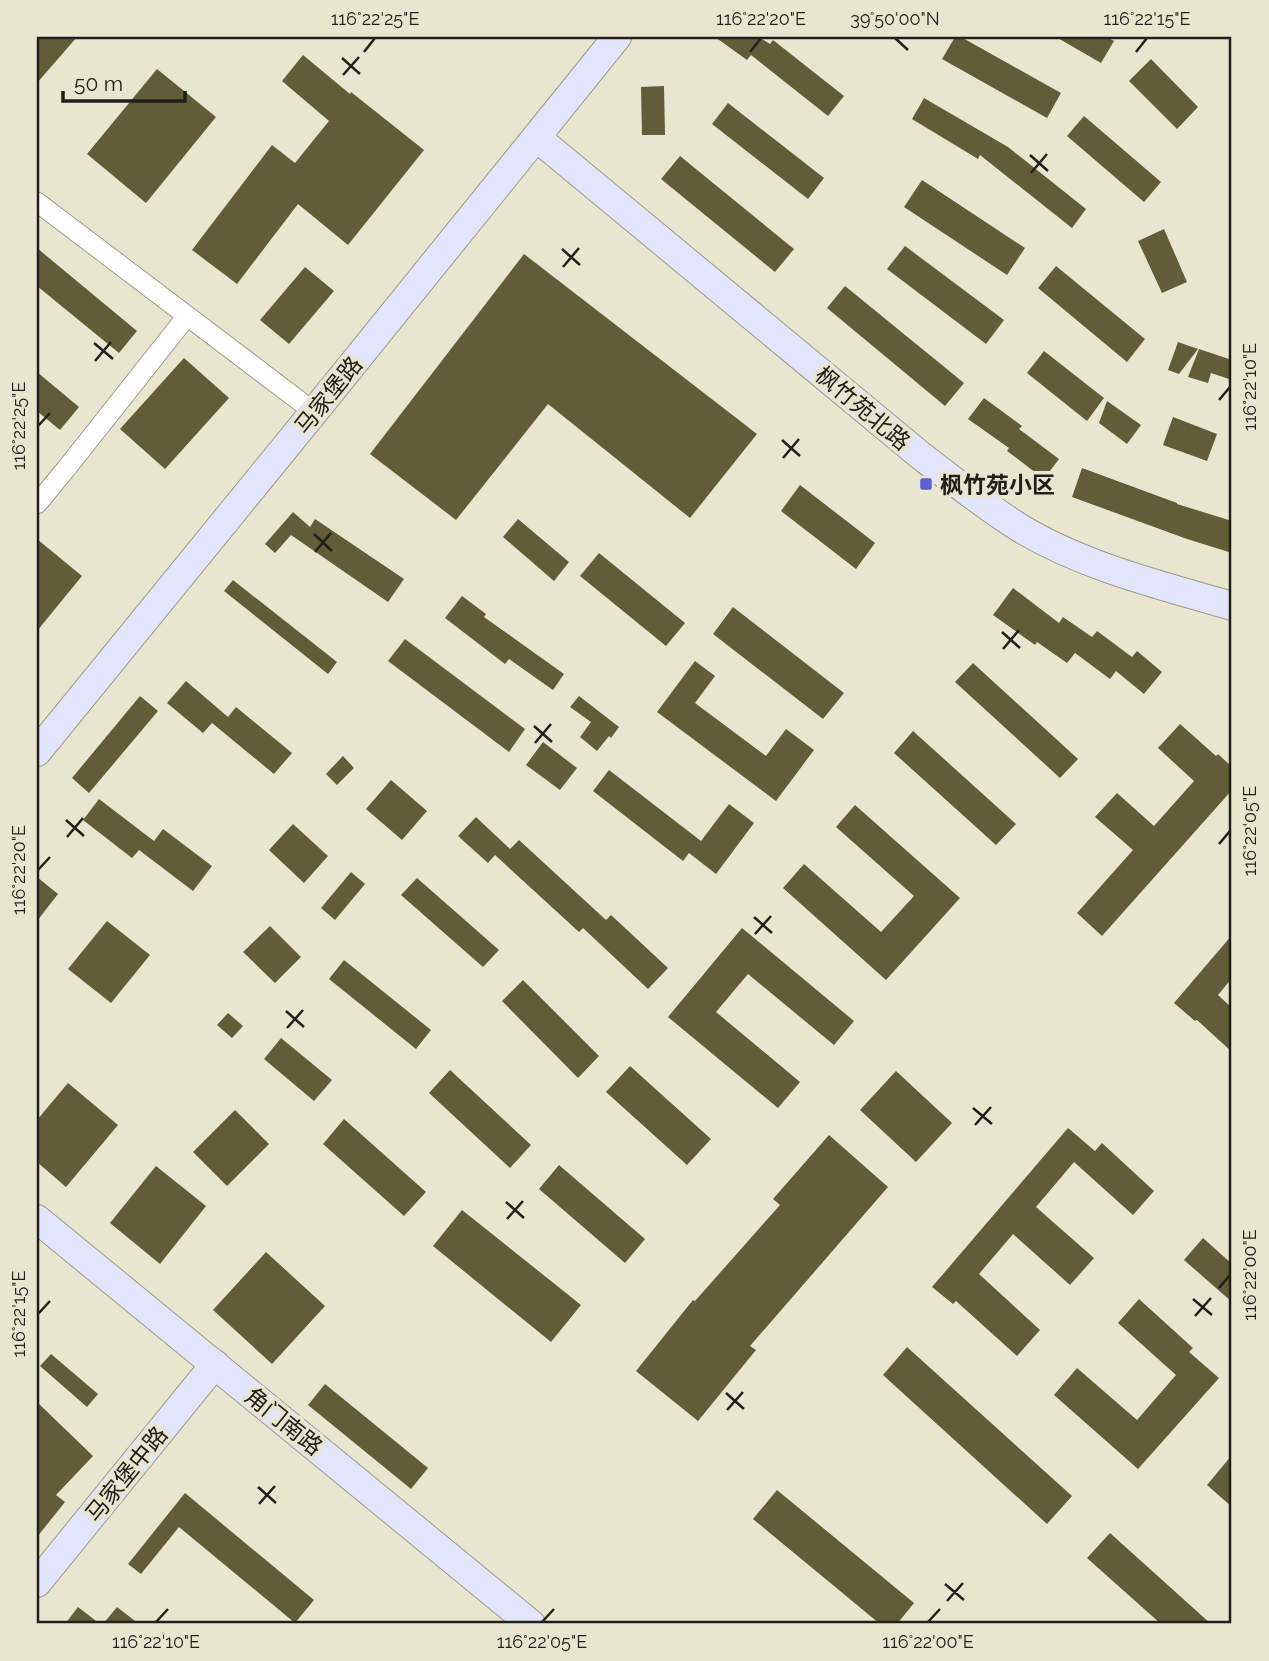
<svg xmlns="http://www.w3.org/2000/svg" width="1269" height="1661" viewBox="0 0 1269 1661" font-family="Raleway,'Noto Sans SC',sans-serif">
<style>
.building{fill:#625c38}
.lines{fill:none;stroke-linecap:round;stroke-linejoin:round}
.street-casing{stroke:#9d9b86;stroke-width:21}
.secondary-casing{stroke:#9d9b86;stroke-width:30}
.street{stroke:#fff;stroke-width:19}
.secondary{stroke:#e2e5fb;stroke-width:28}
.ticks{fill:none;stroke:#212018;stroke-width:2.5}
.poi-dot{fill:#5c5ed6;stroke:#e9e6d0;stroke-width:2.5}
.labels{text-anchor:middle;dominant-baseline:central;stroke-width:7;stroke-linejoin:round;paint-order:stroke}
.street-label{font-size:23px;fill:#212018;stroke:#e9e6d0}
.poi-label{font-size:23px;font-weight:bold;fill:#212018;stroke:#e9e6d0;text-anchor:start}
.neatline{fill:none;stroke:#212018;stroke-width:2.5}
.ticks-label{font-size:18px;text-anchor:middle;fill:#212018}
</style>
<rect width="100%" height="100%" fill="#e9e6d0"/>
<path class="building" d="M37,37H77L37,83Z
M715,37H759L770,44L773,40L844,96L828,116L751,55L747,60Z
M955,37H961L1061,93L1047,118L942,59Z
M1056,37H1107L1114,41L1101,63Z
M303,55L350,94L351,92L424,150L348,245L298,204L237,284L192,250L272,145L295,163L329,121L282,81Z
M1151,59L1198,107L1177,129L1129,81Z
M157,69L216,117L146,203L87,154Z
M664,86L665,135H642L641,87Z
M924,98L1008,147L1086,209L1072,228L980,155L978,159L912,119Z
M728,103L824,178L808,199L712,124Z
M1084,116L1161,182L1144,202L1067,136Z
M680,156L794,249L775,272L661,179Z
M922,180L1025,248L1007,275L904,207Z
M1164,229L1187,282L1162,293L1138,241Z
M905,246L1004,320L986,344L887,269Z
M37,248L137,331L119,353L37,286Z
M524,254L757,434L690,518L548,404L456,520L370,454Z
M1056,266L1145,339L1127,362L1038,288Z
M305,267L334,291L289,344L260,320Z
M845,286L964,383L945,406L827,308Z
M1178,342L1198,349L1179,374L1168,370Z
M1199,349L1232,360V380L1211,373L1208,383L1188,377Z
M1044,351L1104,398L1087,421L1027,373Z
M184,358L229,398L165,469L120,429Z
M37,372L79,407L60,430L37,411Z
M984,398L1022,426L1019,429L1059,459L1044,479L1007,451L1009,448L968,419Z
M1107,401L1141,425L1127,444L1099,423Z
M1173,417L1217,434L1207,461L1163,445Z
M1082,468L1177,503V504L1232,521V553L1187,539L1072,497Z
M800,485L875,543L856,569L781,511Z
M293,512L310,527L315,519L404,579L388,602L291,535L275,553L265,544Z
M518,519L569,562L554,581L503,537Z
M37,539L82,576L37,631Z
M599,553L685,623L666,646L580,576Z
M233,580L337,662L328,674L224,591Z
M1013,588L1059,623L1063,617L1092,637L1097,631L1132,657L1137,651L1162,672L1144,694L1116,671L1110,679L1075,653L1067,663L1037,642L1035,645L993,615Z
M462,596L486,614L484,617L564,674L553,690L509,659L505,664L445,618Z
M733,607L844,693L823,719L713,634Z
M405,639L525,729L509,752L388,661Z
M695,661L715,676L695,703L766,756L786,729L814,750L776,801L657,712Z
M973,663L1078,759L1060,778L955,682Z
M186,681L228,717L236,707L292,753L274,774L212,723L203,733L167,703Z
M140,696L158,711L89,793L72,778Z
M579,696L619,727L611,738L609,736L597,751L580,737L591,722L570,707Z
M1180,724L1216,756L1218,754L1232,767V790L1102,936L1077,913L1133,850L1095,817L1117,793L1154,826L1194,781L1158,748Z
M913,731L1016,824L996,845L894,753Z
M543,742L577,768L560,790L526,765Z
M343,756L354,768L337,785L326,774Z
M609,770L701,841L729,804L754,823L716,874L689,853L683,861L593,791Z
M391,780L427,811L402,840L366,809Z
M99,799L154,841L163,829L212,866L193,891L139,850L132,858L83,820Z
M855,805L960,898L886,980L783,888L804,864L881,932L914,896L836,827Z
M476,817L510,849L519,840L606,920L611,915L668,968L648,989L583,928L579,932L495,855L488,863L458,836Z
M293,824L328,856L304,883L269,850Z
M351,872L365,884L335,920L321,908Z
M37,877L58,894L37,921Z
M417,878L499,950L483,967L401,895Z
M107,921L150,955L111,1003L68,969Z
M270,926L301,957L275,983L243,952Z
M742,928L854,1021L834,1045L748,974L716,1012L800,1082L778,1108L668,1017Z
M1232,935V978L1218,995L1232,1008V1052L1197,1020L1195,1021L1174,1003Z
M344,960L431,1030L416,1049L329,979Z
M523,980L599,1056L578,1078L502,1001Z
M228,1013L243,1026L232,1038L217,1025Z
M281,1038L332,1080L314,1101L264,1059Z
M630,1066L711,1139L687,1165L606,1092Z
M450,1070L531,1145L510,1168L429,1093Z
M896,1071L952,1123L916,1162L860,1110Z
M68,1083L118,1125L66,1187L37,1162V1120Z
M235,1110L269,1144L227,1186L193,1152Z
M344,1119L426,1192L404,1216L323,1144Z
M1068,1128L1095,1151L1102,1143L1154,1191L1133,1215L1074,1162L1036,1207L1094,1258L1070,1285L1013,1234L979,1274L1040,1330L1017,1356L956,1301L953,1304L932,1287Z
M829,1135L888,1187L750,1346L756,1350L698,1421L636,1371L693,1300L695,1301L780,1205L773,1199Z
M559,1165L645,1239L625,1263L539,1189Z
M156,1166L206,1206L160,1264L110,1223Z
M462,1210L581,1305L551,1342L433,1246Z
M1203,1238L1232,1264V1302L1184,1260Z
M266,1252L325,1306L272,1364L213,1310Z
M1139,1299L1193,1348L1189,1352L1219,1378L1138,1469L1054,1395L1077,1368L1137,1420L1176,1375L1118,1323Z
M907,1347L1072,1496L1047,1524L883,1375Z
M51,1354L98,1394L87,1407L40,1366Z
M325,1384L428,1468L411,1489L308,1405Z
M37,1402L93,1456L56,1495L65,1502L37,1537Z
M1232,1455V1507L1207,1485Z
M777,1490L914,1603L897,1624H880L753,1519Z
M185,1493L314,1600L295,1623L179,1527L141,1574L128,1564Z
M1110,1533L1211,1624H1161L1087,1558Z
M78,1607L100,1624H65Z
M117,1607L139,1624H103Z"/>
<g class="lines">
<g class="street-casing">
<path id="street" d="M37,202L314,412
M37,504L66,469L187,316"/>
</g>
<g class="secondary-casing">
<path id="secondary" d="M536,137L920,455C952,480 985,506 1020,528C1085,567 1160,585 1232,606
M37,752L314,412L617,37
M37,1219L531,1624
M37,1583L215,1364"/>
</g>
<use href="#street" class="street"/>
<use href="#secondary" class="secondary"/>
</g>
<path class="ticks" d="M895,38L908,50M364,52L375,38M750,52L761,38M1136,52L1147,38M342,58L360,74M343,75L359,57M1030,155L1048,171M1031,173L1047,154M562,249L580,265M563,267L579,248M94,343L113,359M95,361L111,342M1219,400L1230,387M38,426L50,413M782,440L800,456M783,458L799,439M314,534L332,551M315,552L331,533M1002,632L1020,648M1003,649L1019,630M534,726L552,742M535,743L551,724M66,820L84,836M67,837L83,818M1219,844L1230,831M38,870L50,857M754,917L772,933M755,934L771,916M286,1011L304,1027M287,1028L303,1010M973,1108L992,1124M975,1125L991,1107M506,1202L524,1218M507,1219L523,1201M1219,1288L1230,1275M1193,1299L1212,1315M38,1314L50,1301M1195,1316L1211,1298M726,1393L744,1409M727,1410L743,1392M258,1487L276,1503M259,1504L275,1486M945,1584L964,1600M947,1601L963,1583M156,1622L168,1609M542,1622L554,1609M928,1622L940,1609"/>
<rect class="poi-dot" x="919" y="477" width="14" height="14" rx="3.5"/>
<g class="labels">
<g class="street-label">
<text transform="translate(328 395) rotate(-51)">马家堡路</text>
<text transform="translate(863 408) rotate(40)">枫竹苑北路</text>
<text transform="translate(284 1421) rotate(39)">角门南路</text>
<text transform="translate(126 1474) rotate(-51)">马家堡中路</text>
</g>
<g class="poi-label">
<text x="940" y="484">枫竹苑小区</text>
</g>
</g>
<rect width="1269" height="1661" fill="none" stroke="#e9e6d0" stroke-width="77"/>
<path d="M63 91v10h122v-10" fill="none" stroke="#212018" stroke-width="3.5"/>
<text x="74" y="91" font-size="21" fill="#212018" stroke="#e9e6d0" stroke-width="5" paint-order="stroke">50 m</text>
<rect x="38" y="38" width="1192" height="1584" class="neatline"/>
<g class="ticks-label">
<text x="375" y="25">116°22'25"E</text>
<text x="761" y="25">116°22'20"E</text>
<text x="895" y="25">39°50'00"N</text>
<text x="1147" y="25">116°22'15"E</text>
<text transform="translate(1250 387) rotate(-90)" y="6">116°22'10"E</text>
<text transform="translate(19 426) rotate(-90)" y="6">116°22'25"E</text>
<text transform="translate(1250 831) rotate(-90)" y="6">116°22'05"E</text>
<text transform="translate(19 870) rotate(-90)" y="6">116°22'20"E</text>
<text transform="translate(1250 1275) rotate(-90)" y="6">116°22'00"E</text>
<text transform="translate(19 1314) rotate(-90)" y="6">116°22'15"E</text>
<text x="156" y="1648">116°22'10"E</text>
<text x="542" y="1648">116°22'05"E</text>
<text x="928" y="1648">116°22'00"E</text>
</g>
</svg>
